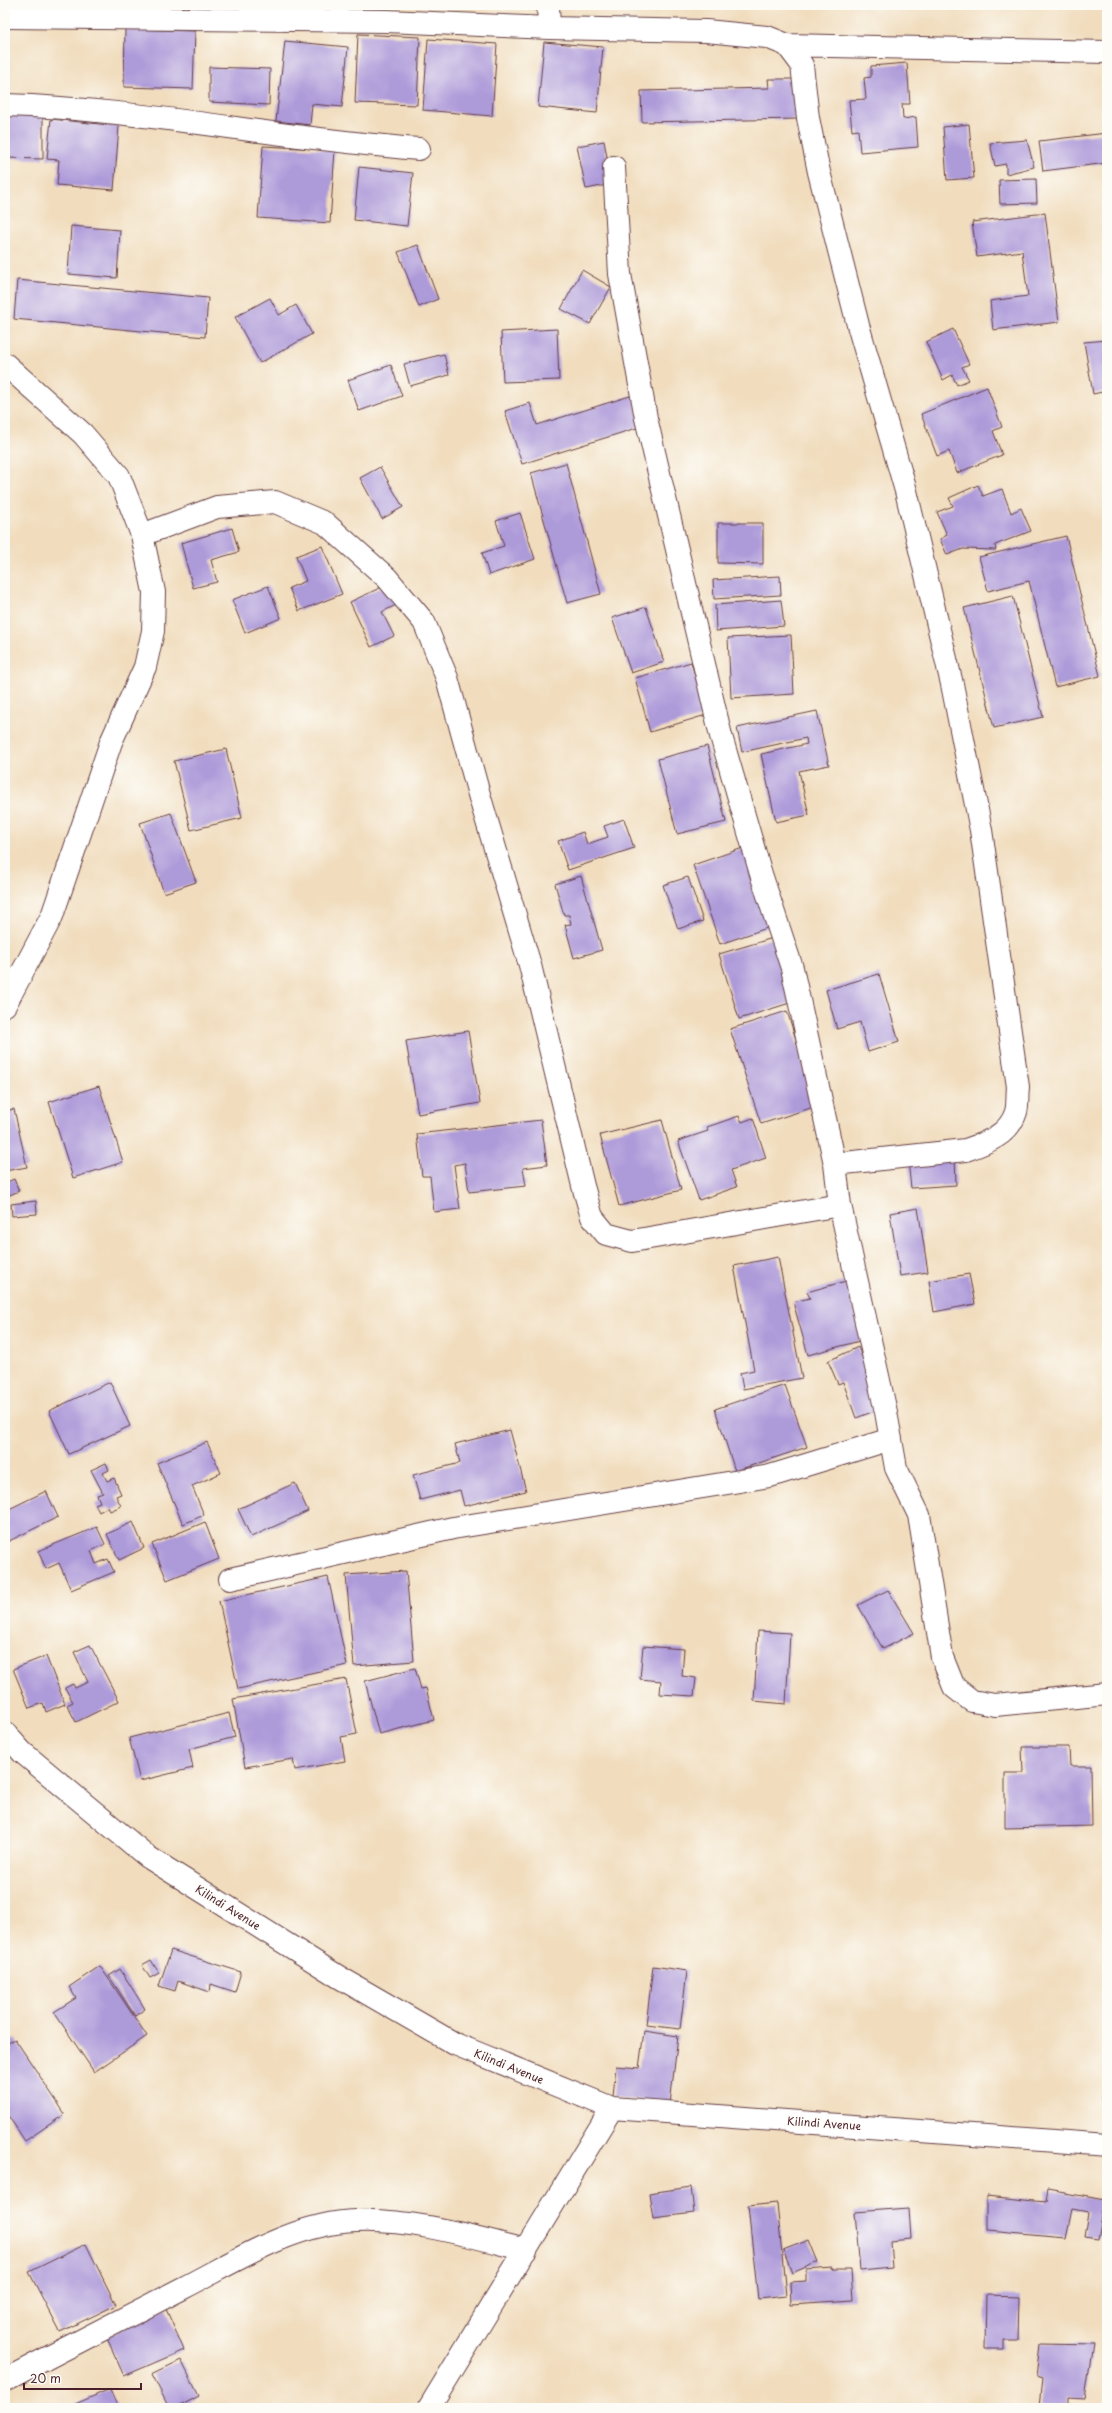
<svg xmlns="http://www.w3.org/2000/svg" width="1112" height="2413" viewBox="0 0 1112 2413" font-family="'Playpen Sans',sans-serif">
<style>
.building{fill:#ad9ad9}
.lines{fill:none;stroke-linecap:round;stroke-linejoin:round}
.street-casing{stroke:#633c41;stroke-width:24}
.street{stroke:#fff;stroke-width:22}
.labels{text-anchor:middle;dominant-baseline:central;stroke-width:3;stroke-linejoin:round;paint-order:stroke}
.street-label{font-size:11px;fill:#4a1f2b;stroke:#fdfcf7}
</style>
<rect width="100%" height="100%" fill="#fdfcf7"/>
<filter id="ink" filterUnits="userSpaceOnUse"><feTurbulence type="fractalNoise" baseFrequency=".025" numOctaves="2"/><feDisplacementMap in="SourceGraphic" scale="8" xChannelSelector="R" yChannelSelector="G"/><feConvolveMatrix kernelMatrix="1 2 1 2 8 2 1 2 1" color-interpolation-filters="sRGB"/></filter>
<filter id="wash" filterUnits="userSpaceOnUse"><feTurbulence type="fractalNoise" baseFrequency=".012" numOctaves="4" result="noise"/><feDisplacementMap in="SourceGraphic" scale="16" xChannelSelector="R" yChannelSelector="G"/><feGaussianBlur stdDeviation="0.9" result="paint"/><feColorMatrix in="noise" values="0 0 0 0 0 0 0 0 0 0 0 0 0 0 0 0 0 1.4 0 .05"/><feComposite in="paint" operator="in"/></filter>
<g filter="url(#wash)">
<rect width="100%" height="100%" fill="#f1ddbe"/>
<g id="blocks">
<path class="building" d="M125,29L195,31L193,89L124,87Z
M358,34L420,37L417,105L355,103Z
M428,39L497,44L492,116L423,110Z
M285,41L348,47L342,107L312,104L310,125L276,121Z
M544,42L603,47L597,113L538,107Z
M907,63L910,104H902L903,119L916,117L918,147L860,152L858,130L852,131L849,100L866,99L864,78L871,77V66Z
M209,67L270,69L269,105L209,102Z
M768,79H797L798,119L642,122L641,91L769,88Z
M5,112L43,113V159L5,158Z
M51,119L119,126L114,190L57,185L59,160L47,159Z
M969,124L974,178L947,180L943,127Z
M1107,133V163L1043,171L1039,141Z
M1027,140L1034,167L1006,174V164L995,166L990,143Z
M604,141L612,184L586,189L577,146Z
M263,146L335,150L330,223L258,218Z
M359,167L413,173L407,226L354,220Z
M1036,179L1037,203L1000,204L999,180Z
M1045,213L1059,322L993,330L990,301L1028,296L1022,251L977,257L972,222Z
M71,226L120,230L117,278L68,274Z
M418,245L438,299L419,307L398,252Z
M582,270L611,287L590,324L561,309Z
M17,280L208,298L205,337L14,319Z
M270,298L279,315L296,305L312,334L260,363L235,317Z
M557,329L559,380L503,382L501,332Z
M953,329L969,364L962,367L969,380L957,385L952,375L943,380L926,342Z
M1107,340V391L1093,394L1084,342Z
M444,354L449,375L410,386L404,364Z
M391,365L402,396L359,411L348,380Z
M987,387L1002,427L993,431L1002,455L957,473L949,451L937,456L921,414Z
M633,395L643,426L522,464L505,411L530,403L537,425Z
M566,463L601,594L567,603L531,473Z
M380,467L403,507L382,519L360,478Z
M978,485L983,496L1002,489L1011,513L1021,508L1031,531L995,545L996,550L963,549L947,555L940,539L947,535L937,512L953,506L949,498Z
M520,513L535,559L489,575L482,553L504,546L496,521Z
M718,523H763V564L718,563Z
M232,528L239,552L211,560L217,582L193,588L181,543Z
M1066,536L1100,676L1055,687L1029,581L988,591L979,557Z
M322,546L342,594L299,611L289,588L306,581L296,556Z
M780,576L781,595L714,599L713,580Z
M386,585L396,605L382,612L394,636L371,647L350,602Z
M268,586L281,618L245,633L232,600Z
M1013,596L1043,717L994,728L964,608Z
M781,600L784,626L716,631L715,605Z
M646,607L664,662L631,673L612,618Z
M791,635L794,694L731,698L728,638Z
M691,662L706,715L650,732L635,678Z
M817,711L829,765L799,771L809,815L776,822L761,754L807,744L806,738L742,752L737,728Z
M707,746L726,822L677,834L658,759Z
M226,749L242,818L191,830L174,761Z
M171,813L196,882L164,893L140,823Z
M624,819L634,848L568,870L558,841L583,832L587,844L608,837L604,826Z
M746,847L773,926L720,944L693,865Z
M581,876L602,950L574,958L565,925L571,924L569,915H564L555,884Z
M688,877L703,921L678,929L663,885Z
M773,938L793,1002L739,1019L719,954Z
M879,974L899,1042L868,1052L860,1022L837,1029L826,990Z
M787,1011L817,1106L761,1124L730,1029Z
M468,1031L480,1103L418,1114L406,1041Z
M99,1086L123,1162L73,1178L49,1102Z
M14,1109L27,1167L5,1171V1111Z
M739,1116L742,1122L753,1118L766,1158L731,1170L737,1187L699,1200L678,1141L708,1131L707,1127Z
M541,1120L547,1165L523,1168L526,1186L469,1192L465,1163L454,1165L460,1209L434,1212L430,1176H422L417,1134Z
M662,1120L681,1190L619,1206L600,1135Z
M955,1157L956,1185L911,1188L908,1160Z
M14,1179L19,1191L5,1197V1183Z
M36,1201L37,1214L12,1216L11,1204Z
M918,1208L928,1272L900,1276L890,1213Z
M5,1210H7L6,1220H5Z
M778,1257L802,1378L743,1389L740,1373L754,1370L734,1266Z
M969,1274L975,1304L934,1312L929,1281Z
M846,1281L863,1340L808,1355L793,1302L810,1298L807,1292Z
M858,1347L883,1408L856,1418L843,1382L838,1384L828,1361Z
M110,1382L130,1426L69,1454L49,1411Z
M785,1385L807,1447L735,1471L715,1409Z
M510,1430L526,1491L464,1506L460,1490L420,1500L413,1475L460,1463L455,1444Z
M207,1442L221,1473L192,1486L204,1515L183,1524L157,1463Z
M106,1463L109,1470L103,1473L107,1481L114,1478L121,1494L116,1496L121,1506L110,1511L108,1507L99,1512L95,1504L100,1502L97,1495L103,1493L91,1470Z
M295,1483L308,1511L251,1537L238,1509Z
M46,1491L58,1517L7,1542L5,1538V1511Z
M133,1522L144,1548L119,1560L107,1534Z
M205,1522L219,1559L167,1580L152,1544Z
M97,1527L105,1544L91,1551L96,1564L108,1559L114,1572L71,1590L59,1563L46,1569L38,1551Z
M406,1571L414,1661L354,1666L346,1575Z
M328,1577L347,1665L238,1689L219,1601Z
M888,1590L914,1633L883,1649L858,1605Z
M758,1631L790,1633L786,1704L754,1701Z
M90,1645L119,1701L76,1722L67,1705L73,1702L65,1688L73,1684L75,1688L88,1682L74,1652Z
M643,1646L684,1649L682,1676L696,1678L694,1696L660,1694L661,1681L640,1679Z
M46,1656L65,1704L46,1712L43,1703L29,1708L13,1669Z
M415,1668L421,1689L426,1688L434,1720L379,1734L365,1681Z
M346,1679L357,1734L341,1737L345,1761L295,1770L293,1759L245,1767L233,1699Z
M229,1713L235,1737L189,1749L193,1768L140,1781L129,1738Z
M1022,1747H1069L1070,1766H1091L1092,1826L1005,1828V1773H1023Z
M171,1950L241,1972L235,1992L211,1984L210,1992L178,1981L175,1991L159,1986Z
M151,1960L159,1973L150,1978L142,1965Z
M100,1966L147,2036L94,2072L54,2012L76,1998L69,1987Z
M653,1966L687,1971L680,2029L646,2025Z
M120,1969L145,2009L135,2016L109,1976Z
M644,2031L678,2036L670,2104L613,2097L616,2066L639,2068Z
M15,2039L65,2114L25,2141L5,2111V2045Z
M1105,2070L1107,2071V2100H1102Z
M691,2187L694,2213L653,2218L649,2193Z
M1047,2190L1106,2200L1099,2239L1084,2237L1088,2212L1072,2209L1066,2238L987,2231V2196L1045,2202Z
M777,2203L786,2296L758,2299L748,2206Z
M909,2208L911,2239L890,2241L892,2268L860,2271L855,2212Z
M809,2240L818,2262L792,2273L783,2250Z
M86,2244L116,2305L60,2332L29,2272Z
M832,2268L833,2270H851L853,2300L791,2304L790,2282L807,2281V2270Z
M986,2295L1020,2296L1019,2339H1003V2349H985Z
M166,2309L184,2350L124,2376L106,2336Z
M1040,2343L1093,2344L1085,2399L1068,2398V2408L1039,2407L1042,2380L1036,2378Z
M181,2360L199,2396L176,2408H169L152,2374Z
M110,2389L118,2408H66Z"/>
</g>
</g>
<g filter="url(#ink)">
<use href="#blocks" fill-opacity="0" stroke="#633c41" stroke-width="1"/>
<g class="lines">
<g class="street-casing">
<path id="street" d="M548,5L549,28
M5,17L386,21L549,28L706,31L767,37L787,45L802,65L808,118L819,172L858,325L906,491L952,684L981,830L1018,1087C1017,1095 1018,1105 1016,1112C1009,1135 986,1143 966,1150L835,1164
M787,45L1107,52
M5,105C144,109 280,139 419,149
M614,167L620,274L646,418L721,736L761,874L792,968L835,1164L840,1205L886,1412L896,1468L919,1515L942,1657L954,1687L972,1701L995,1705L1107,1694
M5,364L83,434L119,476L142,535L154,592L153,631L145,667L111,742L52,916L5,1005
M142,535L217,507L275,502L325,523L387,578L424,622L447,678L480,798L530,965L583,1186L592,1217L606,1234L632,1241L840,1205
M230,1579L453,1528L770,1476L891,1439
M5,1733L22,1752L148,1857L339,1977L455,2044L612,2108L1107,2145
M5,2380C64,2349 123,2319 183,2288C236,2261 294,2223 356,2221C414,2219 470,2236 526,2250
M429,2408L612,2108"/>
</g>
<use href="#street" class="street"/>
</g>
</g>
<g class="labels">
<g class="street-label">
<text transform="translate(228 1907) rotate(32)">Kilindi Avenue</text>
<text transform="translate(509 2066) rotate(22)">Kilindi Avenue</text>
<text transform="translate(824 2123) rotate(4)">Kilindi Avenue</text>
</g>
</g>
<rect width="1112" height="2413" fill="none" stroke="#fdfcf7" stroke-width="20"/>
<path d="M24 2383v6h117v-6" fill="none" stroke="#4a1f2b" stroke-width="2"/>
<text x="30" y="2383" font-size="12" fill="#4a1f2b" stroke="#fdfcf7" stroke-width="3" paint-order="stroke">20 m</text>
</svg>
